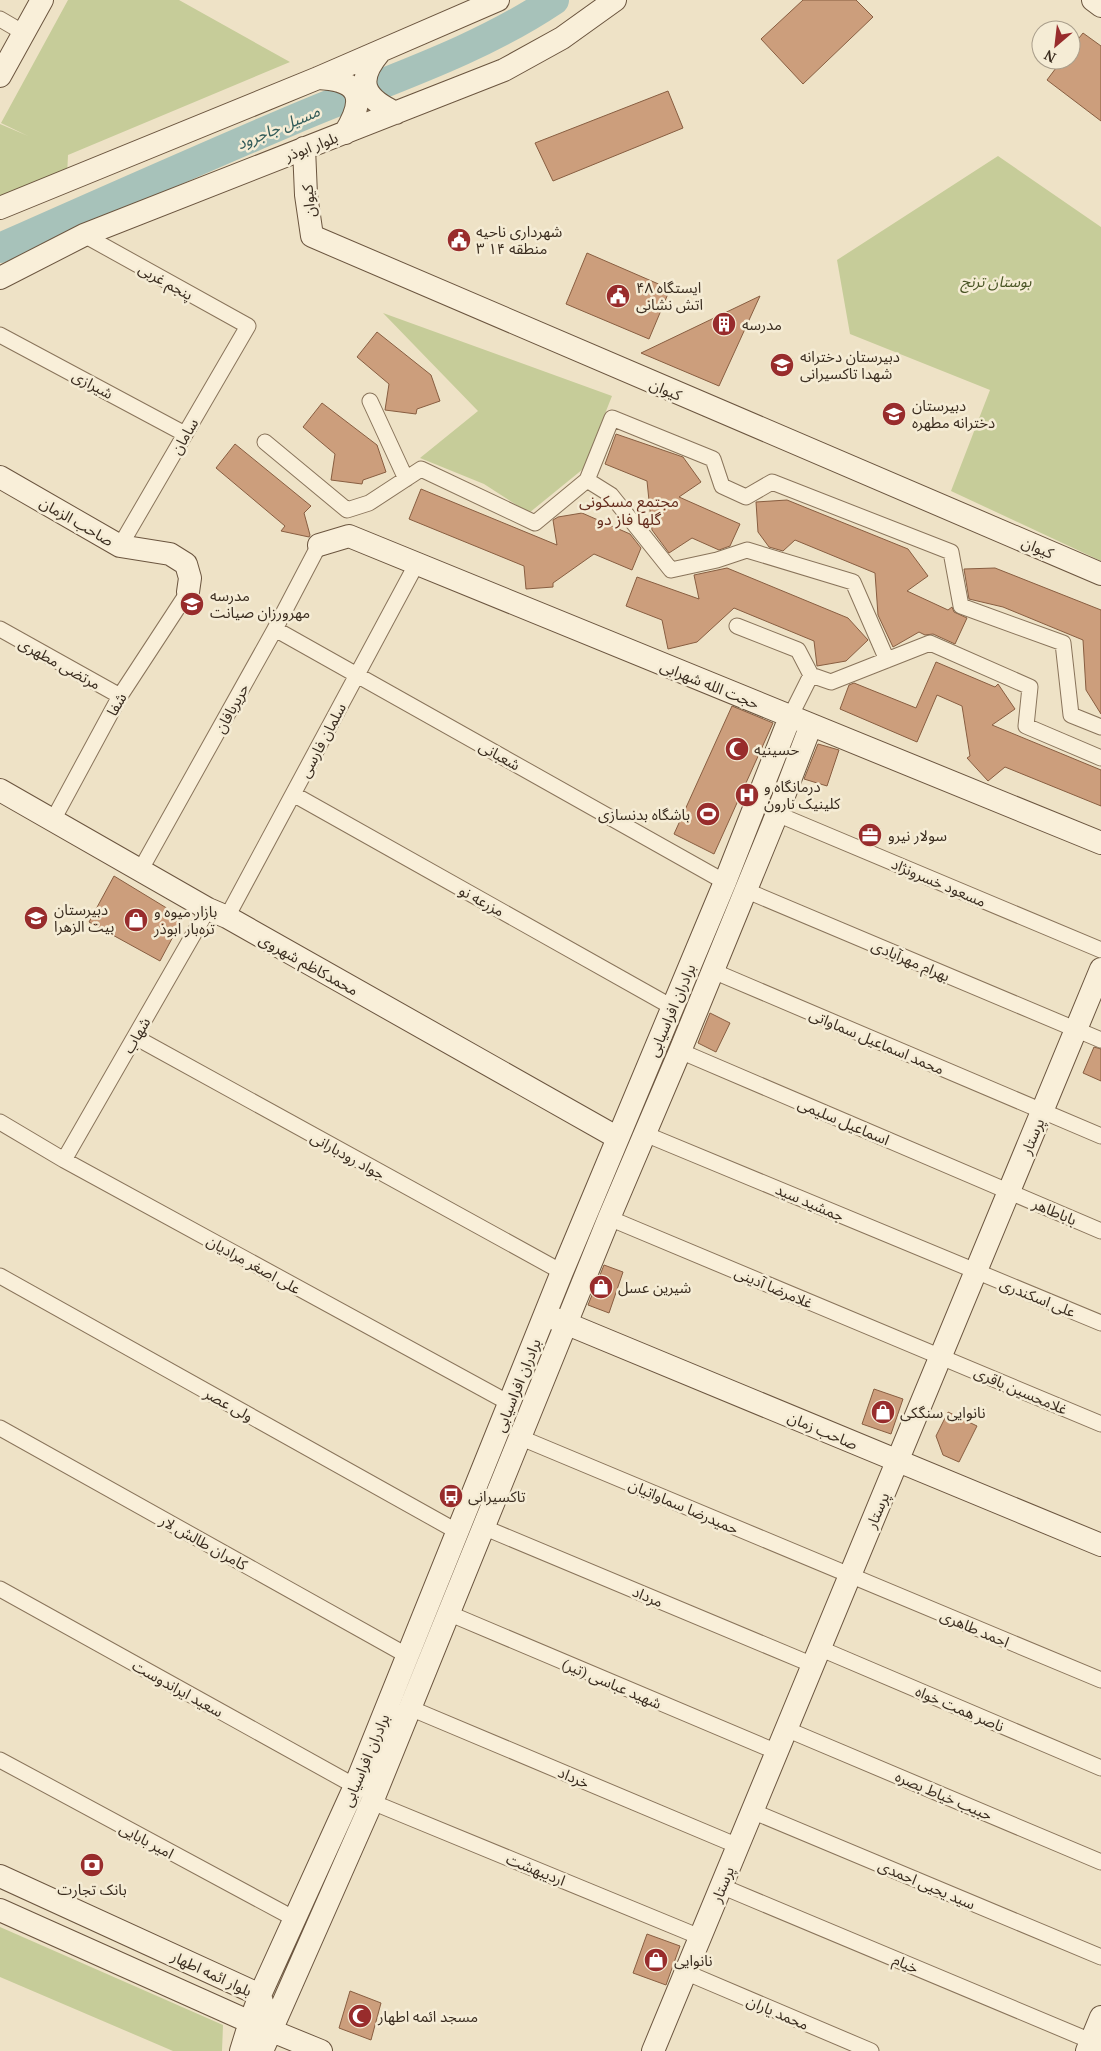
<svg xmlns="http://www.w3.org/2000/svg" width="1101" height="2051" viewBox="0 0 1101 2051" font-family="'PT Serif','Noto Sans Arabic',serif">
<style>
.green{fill:#c6cc99}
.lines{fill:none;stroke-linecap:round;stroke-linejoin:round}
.river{stroke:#a7c2ba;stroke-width:30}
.building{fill:#cc9e7c;stroke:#885e41}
.street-casing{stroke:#89745b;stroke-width:17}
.secondary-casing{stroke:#6b553f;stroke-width:24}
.street{stroke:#f9efd9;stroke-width:15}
.secondary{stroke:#f9efd9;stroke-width:22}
.labels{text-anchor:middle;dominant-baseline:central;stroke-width:5;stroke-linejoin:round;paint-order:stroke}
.street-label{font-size:15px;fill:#3a2c1f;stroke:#f5ecd5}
.poi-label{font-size:15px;fill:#3a2c1f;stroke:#f5ecd5;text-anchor:start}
.park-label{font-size:15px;font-style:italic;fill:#4a5626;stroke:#f5ecd5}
.water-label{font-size:16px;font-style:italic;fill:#2f5957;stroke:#f5ecd5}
.neighbourhood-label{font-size:16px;fill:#662e1f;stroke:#f5ecd5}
</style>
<rect width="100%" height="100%" fill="#eee2c6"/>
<path class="green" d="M68,0H179L290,62L68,155L67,176L0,203V124L28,136L1,123Z
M998,156L1101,227V561L951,491L990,390L850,334L837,260Z
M383,313L612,396L583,469L529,513L484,484L420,458L478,411Z
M0,1927L223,2025L222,2051H173L0,1977Z"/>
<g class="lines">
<path class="river" d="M0,248C99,204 198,160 297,118C384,81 475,53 554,0"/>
</g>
<path class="building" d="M803,0H856L873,17L803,84L761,39Z
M1083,33L1101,46V121L1047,80L1062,60H1071V48Z
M668,91L683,128L553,181L535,143Z
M587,253L670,289L649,339L566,304Z
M760,296L719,386L641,353Z
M377,332L431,375L440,401L417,409L416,414L385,410L389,384L357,357Z
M322,403L377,445L386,472L363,480L362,484L331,480L335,454L303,427Z
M616,434L683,457L701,482L679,497L740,524L730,546L719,550L692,538L669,553L652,530L647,481L605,464Z
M235,444L311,506L304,513L310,535L309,537L281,531L285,526L216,468Z
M421,489L557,545L553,520L558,517L582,513L630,534L641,548L632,570L594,554L553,583V587L526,589L524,566L409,519Z
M787,500L908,549L928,576L907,591L948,610L952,607L954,612L967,618L955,644L933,634L925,635L919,632L893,647L878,615L875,573L795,540L783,551L769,547L758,532L756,502Z
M727,568L848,618L868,640L846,661L817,666L814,641L734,608L697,642L668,649L662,620L626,606L637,577L699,599L694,575Z
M995,568L1101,610V714L1086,690L1083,640L1003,607L969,599L964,569Z
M936,662L995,687L998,684L1015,709L992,725L1101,770V806L1005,767L988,781L967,758L970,756L962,706L937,695L917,742L840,709L849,685L854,683L916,708Z
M732,706L773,723L714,854L674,834Z
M818,744L839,750L827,786L804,779Z
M114,876L183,918L160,961L89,922Z
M710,1013L730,1023L716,1052L698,1043Z
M1094,1047L1101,1049V1081L1083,1073Z
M604,1265L623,1272L609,1313L588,1305Z
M874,1389L903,1399L891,1434L862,1424Z
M948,1412L977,1426L959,1462L943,1455L936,1436Z
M647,1934L680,1946L666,1985L633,1973Z
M350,1991L381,2003L371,2040L339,2028Z"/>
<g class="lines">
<g class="street-casing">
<path id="street" d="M0,19L24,33
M84,235L248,326L120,546
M0,335L185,434
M370,401L406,479
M265,442L347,510L369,503L421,469L535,523L587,480L612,418L713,459L722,486L746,497L772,482L951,552L961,606L1063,643L1071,715L1101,727
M587,480L611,495L671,570L717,560L747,550L853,582L887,660
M737,626L798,650L811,675L831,682L930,643L1030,687L1026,726L1101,758
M0,629L120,696
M275,629L725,882
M790,717L811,675
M293,794L672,1007
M777,814L1101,950
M53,820L120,696L188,592
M141,869L275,629L319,545
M745,890L1101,1040
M227,917L417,563
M713,971L1101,1136
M135,1037L562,1272
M680,1051L1101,1231
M0,1122L64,1160L509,1403
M645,1134L1101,1323
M64,1160L208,909
M609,1218L1101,1424
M0,1276L458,1532
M0,1428L408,1656
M519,1437L1101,1680
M483,1527L813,1665
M0,1589L355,1786
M448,1613L777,1752
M819,1648L1101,1768
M410,1708L738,1846
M786,1729L1101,1862
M0,1760L295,1919
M372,1802L700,1937
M752,1811L1101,1957
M721,1886L1098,2044
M685,1972L871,2051"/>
</g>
<g class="secondary-casing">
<path id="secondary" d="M1093,0L1101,6
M379,53C355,82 364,98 396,113
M0,76L42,0
M318,78C361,80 366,98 345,133
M304,148L306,195L312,236L1101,574
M0,208L318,78L498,0
M0,278L84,235L504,70L562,38L615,0
M0,477L120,546L170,554L186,564L190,578L188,592
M319,545L349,536L1101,843
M0,790L208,909L227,917L618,1138
M553,1318L1101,1545
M0,1876L260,1995L264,2009
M0,1910L250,2022L321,2051
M241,2051L250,2022L260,1995L355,1786L562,1272L725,882L790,717
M262,2051L372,1802L609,1218L680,1051L777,814L811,725
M653,2051L1101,969
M1087,2051L1101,2017"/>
</g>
<use href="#street" class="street"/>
<use href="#secondary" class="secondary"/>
</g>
<defs>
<g id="civic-disc" transform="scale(1.25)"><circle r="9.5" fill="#982c2c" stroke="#f5ecd5"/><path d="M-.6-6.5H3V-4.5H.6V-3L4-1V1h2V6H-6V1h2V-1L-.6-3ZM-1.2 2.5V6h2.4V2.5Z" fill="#fff"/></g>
<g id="building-disc" transform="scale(1.25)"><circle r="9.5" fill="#982c2c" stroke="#f5ecd5"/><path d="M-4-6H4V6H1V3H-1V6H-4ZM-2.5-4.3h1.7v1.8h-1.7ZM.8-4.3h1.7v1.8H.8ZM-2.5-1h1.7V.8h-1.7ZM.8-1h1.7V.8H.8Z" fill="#fff"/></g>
<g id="school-disc" transform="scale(1.25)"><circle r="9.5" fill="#982c2c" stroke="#f5ecd5"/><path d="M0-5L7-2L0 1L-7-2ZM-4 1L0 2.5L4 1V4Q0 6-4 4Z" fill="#fff"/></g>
<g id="mosque-disc" transform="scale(1.25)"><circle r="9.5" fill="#982c2c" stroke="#f5ecd5"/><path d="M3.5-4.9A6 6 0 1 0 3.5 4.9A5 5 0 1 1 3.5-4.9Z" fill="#fff"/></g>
<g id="hospital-disc" transform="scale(1.25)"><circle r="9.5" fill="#982c2c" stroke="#f5ecd5"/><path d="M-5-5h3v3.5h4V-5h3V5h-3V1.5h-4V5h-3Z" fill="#fff"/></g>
<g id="stadium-disc" transform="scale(1.25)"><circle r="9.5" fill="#982c2c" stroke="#f5ecd5"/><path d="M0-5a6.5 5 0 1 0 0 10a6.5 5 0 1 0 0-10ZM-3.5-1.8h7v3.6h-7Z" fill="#fff"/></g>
<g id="office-disc" transform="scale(1.25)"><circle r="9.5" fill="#982c2c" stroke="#f5ecd5"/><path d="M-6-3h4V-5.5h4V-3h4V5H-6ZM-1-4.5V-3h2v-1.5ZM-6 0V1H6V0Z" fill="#fff"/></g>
<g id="shop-disc" transform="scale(1.25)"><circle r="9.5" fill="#982c2c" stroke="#f5ecd5"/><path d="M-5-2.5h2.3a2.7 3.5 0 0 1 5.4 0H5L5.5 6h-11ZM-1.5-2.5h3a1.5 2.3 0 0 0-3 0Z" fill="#fff"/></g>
<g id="bus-disc" transform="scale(1.25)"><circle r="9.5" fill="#982c2c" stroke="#f5ecd5"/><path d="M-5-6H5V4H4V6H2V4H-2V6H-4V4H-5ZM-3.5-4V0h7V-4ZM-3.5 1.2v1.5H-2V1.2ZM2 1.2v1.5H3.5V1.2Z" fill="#fff"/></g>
<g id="bank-disc" transform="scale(1.25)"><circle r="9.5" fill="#982c2c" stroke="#f5ecd5"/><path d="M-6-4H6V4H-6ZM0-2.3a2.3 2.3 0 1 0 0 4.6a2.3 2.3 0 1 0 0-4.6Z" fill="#fff"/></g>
</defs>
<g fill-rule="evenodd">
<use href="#civic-disc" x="459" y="240"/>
<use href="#civic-disc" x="618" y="296"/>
<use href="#building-disc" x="724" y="324"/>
<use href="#school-disc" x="782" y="365"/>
<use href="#school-disc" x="894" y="414"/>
<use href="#school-disc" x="192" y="604"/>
<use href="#mosque-disc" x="737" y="749"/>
<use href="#hospital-disc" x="747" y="795"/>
<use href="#stadium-disc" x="708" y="814"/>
<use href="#office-disc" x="870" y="835"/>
<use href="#school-disc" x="36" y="918"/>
<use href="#shop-disc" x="136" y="920"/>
<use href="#shop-disc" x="601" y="1287"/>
<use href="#shop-disc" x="883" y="1412"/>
<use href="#bus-disc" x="451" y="1496"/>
<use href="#bank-disc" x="92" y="1865"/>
<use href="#shop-disc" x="656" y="1960"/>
<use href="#mosque-disc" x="360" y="2016"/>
</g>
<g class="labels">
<g class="street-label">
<text transform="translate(311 146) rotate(-21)">بلوار ابوذر</text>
<text transform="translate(308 201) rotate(-96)">کیوان</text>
<text transform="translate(166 281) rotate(29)">پنجم غربی</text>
<text transform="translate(93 384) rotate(28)">شیرازی</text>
<text transform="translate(666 389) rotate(23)">کیوان</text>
<text transform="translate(184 436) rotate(-60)">سامان</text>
<text transform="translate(77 521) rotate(30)">صاحب الزمان</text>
<text transform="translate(1038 547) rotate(23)">کیوان</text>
<text transform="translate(60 663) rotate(29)">مرتضی مطهری</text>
<text transform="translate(710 684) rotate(22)">حجت الله شهرابی</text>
<text transform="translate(116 704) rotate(-60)">شفا</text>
<text transform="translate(231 708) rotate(-61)">حریربافان</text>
<text transform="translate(322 740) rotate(-62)">سلمان فارسی</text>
<text transform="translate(500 755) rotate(29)">شعبانی</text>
<text transform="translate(939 882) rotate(23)">مسعود خسرونژاد</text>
<text transform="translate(482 900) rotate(29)">مزرعه نو</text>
<text transform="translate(911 960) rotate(23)">بهرام مهرآبادی</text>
<text transform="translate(309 964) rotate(29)">محمدکاظم شهروی</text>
<text transform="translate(671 1010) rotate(-67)">برادران افراسیابی</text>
<text transform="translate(136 1035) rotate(-60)">شهاب</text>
<text transform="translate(877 1041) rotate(23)">محمد اسماعیل سماواتی</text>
<text transform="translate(844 1121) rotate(23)">اسماعیل سلیمی</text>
<text transform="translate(1032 1136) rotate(-67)">پرستار</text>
<text transform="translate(348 1155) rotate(29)">جواد رودبارانی</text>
<text transform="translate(810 1202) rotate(23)">جمشید سید</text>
<text transform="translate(1055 1211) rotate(23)">باباطاهر</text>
<text transform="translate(254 1264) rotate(29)">علی اصغر مرادیان</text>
<text transform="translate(774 1287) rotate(23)">غلامرضا آدینی</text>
<text transform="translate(1038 1297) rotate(22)">علی اسکندری</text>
<text transform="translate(517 1385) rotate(-68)">برادران افراسیابی</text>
<text transform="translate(1021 1390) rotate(23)">غلامحسین باقری</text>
<text transform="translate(229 1404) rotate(29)">ولی عصر</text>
<text transform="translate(823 1430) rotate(23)">صاحب زمان</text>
<text transform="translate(684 1506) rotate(23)">حمیدرضا سماواتیان</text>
<text transform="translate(877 1510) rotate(-67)">پرستار</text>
<text transform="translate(204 1542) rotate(29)">کامران طالش لار</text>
<text transform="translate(648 1596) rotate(23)">مرداد</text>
<text transform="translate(975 1628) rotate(23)">احمد طاهری</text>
<text transform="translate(612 1683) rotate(23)">شهید عباسی (تیر)</text>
<text transform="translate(178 1688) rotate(29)">سعید ایراندوست</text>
<text transform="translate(960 1708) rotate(23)">ناصر همت خواه</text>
<text transform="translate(365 1760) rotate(-67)">برادران افراسیابی</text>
<text transform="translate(574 1777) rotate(23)">خرداد</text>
<text transform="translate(944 1795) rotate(23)">حبیب خیاط بصره</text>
<text transform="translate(147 1840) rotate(28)">امیر بابایی</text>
<text transform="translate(536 1869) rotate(22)">اردیبهشت</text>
<text transform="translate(722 1884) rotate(-68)">پرستار</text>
<text transform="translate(927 1884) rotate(23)">سید یحیی احمدی</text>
<text transform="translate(906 1963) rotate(23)">خیام</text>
<text transform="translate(212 1973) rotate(25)">بلوار ائمه اطهار</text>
<text transform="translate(778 2012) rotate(23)">محمد یاران</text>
</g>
<g class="poi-label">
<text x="476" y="231">شهرداری ناحیه<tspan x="476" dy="17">۳ منطقه ۱۴</tspan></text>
<text x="636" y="287">ایستگاه ۴۸<tspan x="636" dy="17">اتش نشانی</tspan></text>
<text x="742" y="324">مدرسه</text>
<text x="800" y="356">دبیرستان دخترانه<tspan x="800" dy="17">شهدا تاکسیرانی</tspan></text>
<text x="912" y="405">دبیرستان<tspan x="912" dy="17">دخترانه مطهره</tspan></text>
<text x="210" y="595">مدرسه<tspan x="210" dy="17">مهرورزان صیانت</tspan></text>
<text x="754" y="749">حسینیه</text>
<text x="764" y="786">درمانگاه و<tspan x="764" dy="17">کلینیک نارون</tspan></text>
<text x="690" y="814" text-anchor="end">باشگاه بدنسازی</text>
<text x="888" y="835">سولار نیرو</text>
<text x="54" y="909">دبیرستان<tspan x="54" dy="17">بیت الزهرا</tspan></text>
<text x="154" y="911">بازار میوه و<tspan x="154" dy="17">تره‌بار ابوذر</tspan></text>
<text x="618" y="1287">شیرین عسل</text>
<text x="900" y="1412">نانوایی سنگکی</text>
<text x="468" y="1496">تاکسیرانی</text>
<text x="92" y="1889" text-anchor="middle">بانک تجارت</text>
<text x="674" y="1960">نانوایی</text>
<text x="378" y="2016">مسجد ائمه اطهار</text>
</g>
<g class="park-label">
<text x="996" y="281">بوستان ترنج</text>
</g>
<g class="water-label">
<text transform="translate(278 127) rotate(-23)">مسیل جاجرود</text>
</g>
<g class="neighbourhood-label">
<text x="629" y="501">مجتمع مسکونی<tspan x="629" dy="18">گلها فاز دو</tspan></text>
</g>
</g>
<g transform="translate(1056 45) rotate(208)"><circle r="24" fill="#f5ecd5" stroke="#aa9f8c"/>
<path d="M0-4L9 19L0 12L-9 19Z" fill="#982c2c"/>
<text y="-8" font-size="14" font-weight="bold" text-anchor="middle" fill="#3a2c1f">N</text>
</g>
</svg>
